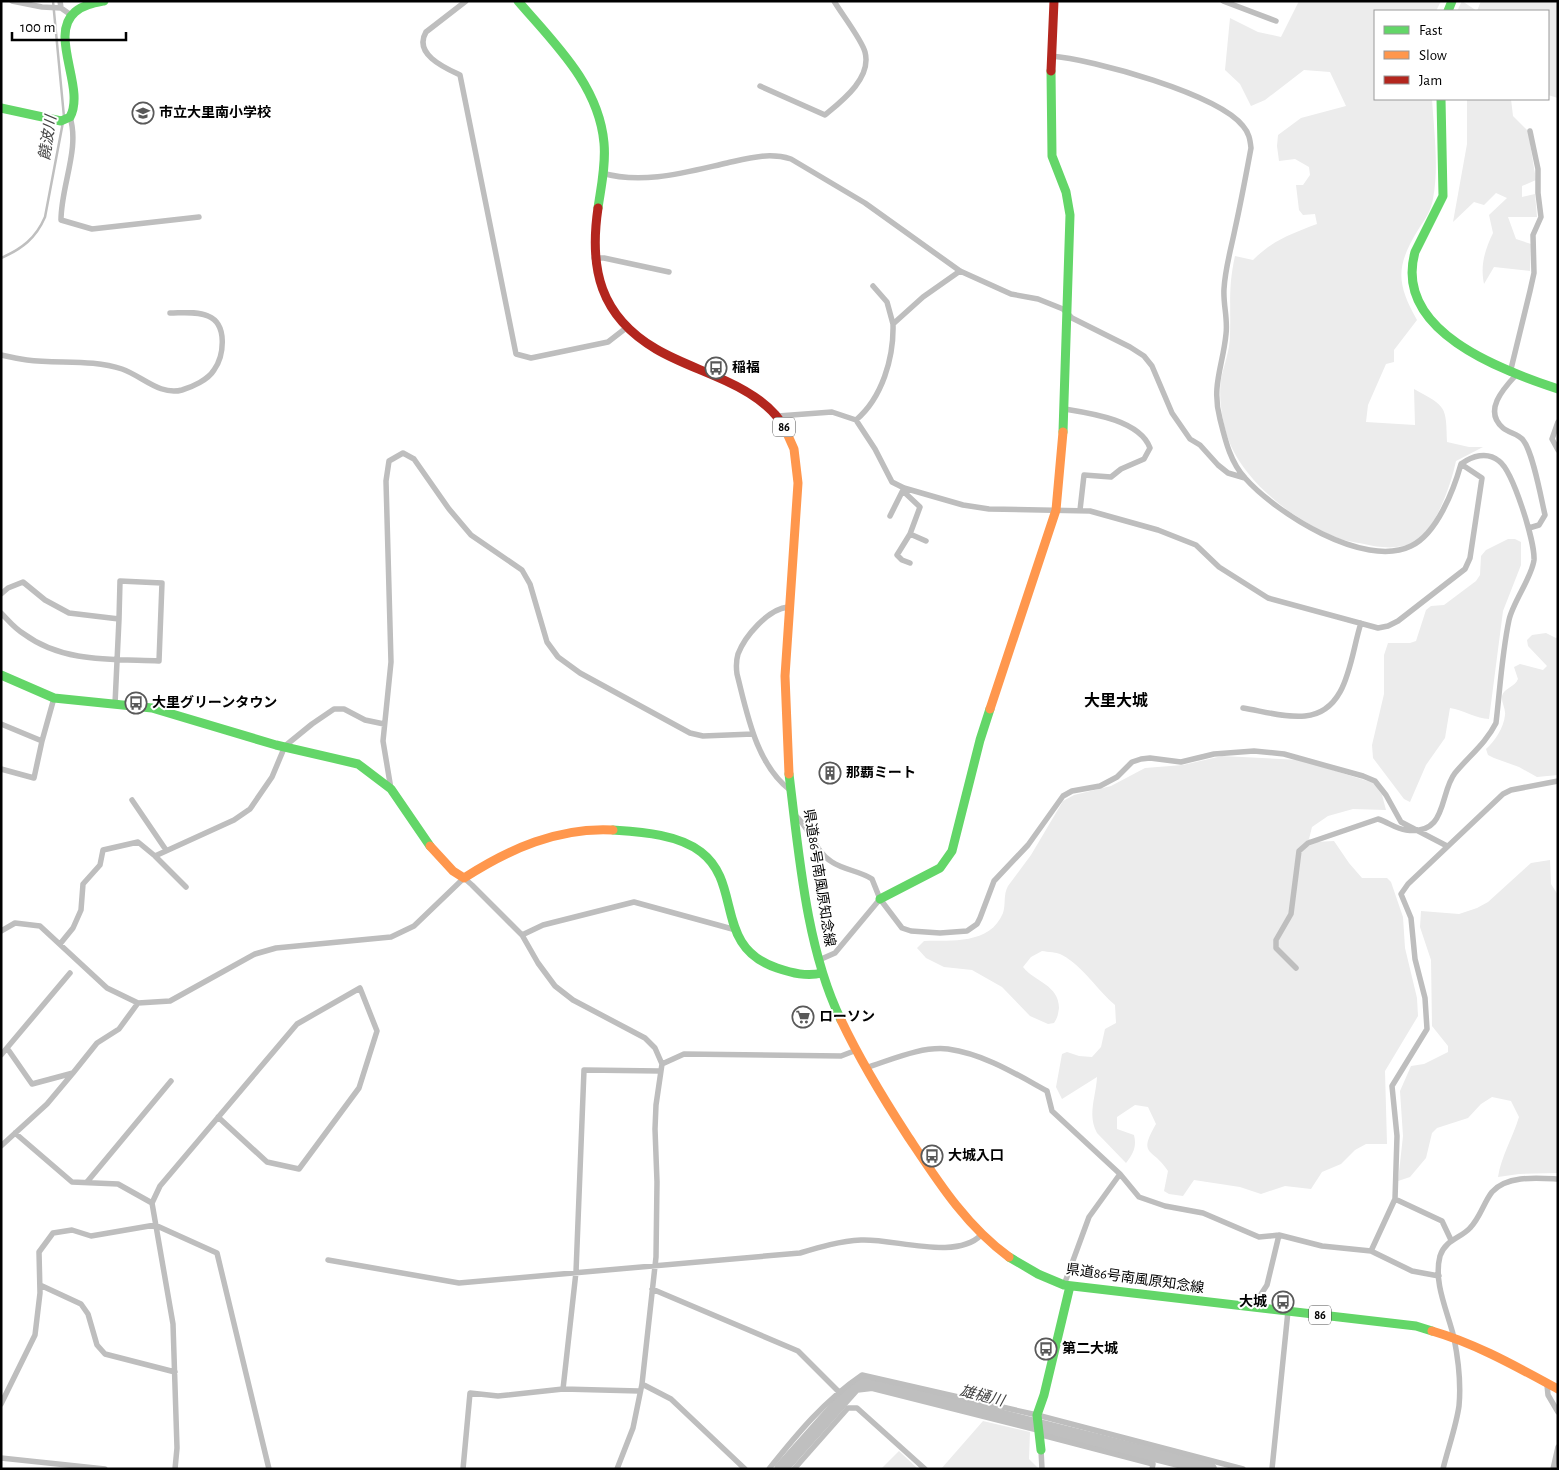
<svg xmlns="http://www.w3.org/2000/svg" width="1559" height="1470" viewBox="0 0 1559 1470" font-family="'Alegreya Sans','Noto Sans JP',sans-serif">
<style>
.green{fill:#ececec}
.lines{fill:none;stroke-linecap:round;stroke-linejoin:round}
.stream{stroke:#bfbfbf;stroke-width:2.5}
.river{stroke:#bfbfbf;stroke-width:14}
.street{stroke:#bebebe;stroke-width:5.5}
.fast{stroke:#63d668;stroke-width:9}
.slow{stroke:#ff974d;stroke-width:9}
.jam{stroke:#b3261e;stroke-width:9}
.labels{text-anchor:middle;dominant-baseline:central;stroke-width:4;stroke-linejoin:round;paint-order:stroke}
.shield{fill:#fff;stroke:#4c4c4c;stroke-width:1}
.shield-label{font-size:12px;font-weight:bold;fill:#000}
.poi-label{font-size:14px;font-weight:bold;fill:#000;stroke:#fff;text-anchor:start}
.street-label{font-size:14px;fill:#000;stroke:#fff}
.water-label{font-size:15px;font-style:italic;fill:#444;stroke:#fff}
.quarter-label{font-size:16px;font-weight:bold;fill:#000;stroke:#fff}
</style>
<rect width="100%" height="100%" fill="#fff"/>
<path class="green" d="M1299,1H1441L1436,11H1375V99H1432C1434,131 1439,168 1433,199C1431,211 1424,221 1418,230C1396,266 1396,283 1417,320L1394,350V362L1386,364L1368,405L1366,422L1415,425L1414,389C1447,407 1446,406 1447,442L1469,447H1483L1456,461C1451,484 1437,527 1416,541C1401,550 1380,548 1364,544C1355,542 1344,541 1335,537C1295,520 1250,487 1231,446C1223,428 1218,399 1221,379C1224,365 1230,350 1230,335C1231,305 1228,287 1235,256L1253,260C1271,241 1293,233 1317,224L1315,214L1303,215L1299,210L1296,185H1303L1310,175L1309,167L1295,159L1279,161L1277,146L1278,135L1301,118L1346,106L1330,72L1304,70L1265,100L1251,106L1240,84L1225,70L1230,18L1258,32L1281,37Z
M1462,1L1477,11L1481,1H1558V98L1548,95V11H1457Z
M1467,99H1511L1513,116L1528,131L1536,180L1522,186V197L1535,194L1537,217H1508L1516,239L1531,244L1530,271L1494,267L1484,284C1480,265 1485,250 1493,233L1489,215L1507,198L1496,193L1484,205L1474,202L1453,222L1467,144Z
M1508,539H1515L1521,542V565L1503,611L1489,719C1477,719 1463,710 1450,708L1445,738L1426,765L1410,802L1404,799L1373,758L1372,745L1384,694V655L1388,643H1410L1416,641L1426,610L1431,606L1444,605L1476,581L1480,575L1481,556L1486,550Z
M1546,633L1556,638L1558,637V775L1537,777L1519,767L1494,758L1488,755L1486,749C1495,741 1504,727 1505,715C1506,709 1501,702 1502,696C1504,688 1515,687 1518,679L1514,667L1520,664L1543,670L1547,666L1528,646L1527,640L1532,635Z
M1222,756L1300,760L1374,783L1382,795L1386,810L1353,809L1328,816L1312,827L1309,839L1315,842L1334,841L1349,863L1362,878H1387L1391,882L1403,917L1405,948L1417,998L1418,1016L1385,1071L1387,1144H1366L1355,1150L1341,1164L1322,1172L1311,1189L1285,1186L1261,1194L1240,1187L1194,1180L1183,1196L1169,1194L1164,1191L1168,1171C1153,1147 1137,1157 1156,1124L1148,1107L1135,1105L1117,1117V1129L1134,1135C1137,1147 1133,1154 1126,1163L1097,1133C1087,1115 1096,1097 1097,1077L1062,1099L1056,1087L1062,1054L1067,1052L1079,1056L1092,1057L1101,1047L1105,1029L1116,1023L1115,1005C1097,990 1084,967 1062,955C1057,952 1048,952 1042,951L1031,957L1023,967C1035,982 1059,985 1059,1008C1058,1014 1058,1017 1054,1023L1048,1024L1030,1016L1002,987L972,970L944,967L926,958L917,948L924,941C951,940 990,945 1003,913C1006,904 1003,895 1008,886L1031,855L1063,801L1074,795L1111,786L1145,768L1183,765Z
M1550,860L1551,884L1558,895V1173L1519,1174L1498,1177C1501,1157 1513,1137 1519,1117L1511,1101L1492,1097L1481,1104L1468,1118L1437,1128L1432,1133L1426,1158L1410,1177L1398,1181L1403,1136L1400,1091L1411,1066L1424,1064L1448,1052V1046L1432,1026L1431,960L1420,927L1421,911L1459,914L1477,908L1488,902L1531,863Z
M983,1421L1030,1432L1029,1459L1039,1469H941Z
M899,1451L918,1469H881Z"/>
<g class="lines">
<path class="stream" d="M53,1L64,117
M1,258C22,249 36,238 45,217L63,122"/>
<path class="river" d="M781,1469L855,1386L872,1384L1210,1469"/>
<path class="street" d="M12,1L42,7L61,8
M60,1L61,8L71,15
M466,1L426,32C413,54 445,68 460,75L516,354L531,358L608,342L626,328
M1223,1L1276,21
M1051,56C1092,59 1218,94 1243,126C1249,133 1250,139 1251,148C1246,175 1241,202 1235,229C1231,249 1225,269 1224,289C1223,304 1228,319 1226,334C1223,366 1211,386 1220,419C1225,439 1230,462 1245,478C1276,513 1364,569 1411,546C1437,534 1454,489 1461,464C1472,456 1487,451 1499,461C1513,471 1535,542 1534,560C1532,577 1513,602 1509,620C1502,653 1500,689 1496,723C1486,743 1470,755 1455,773C1439,793 1448,836 1406,830C1396,829 1388,822 1378,819L1308,843L1299,851L1291,914L1276,940V948L1296,968
M760,86L825,115C842,101 872,78 865,52C862,40 841,13 834,1
M70,117C80,149 61,186 61,220L92,229L199,217
M602,173C643,185 687,172 727,163C749,158 769,152 791,159L865,203L960,271L1011,294L1038,299L1063,309L1072,318L1130,347L1144,356L1152,366L1172,413L1190,439L1200,445L1218,465L1228,473L1245,478
M594,258H604L669,272
M873,286L887,302L893,324
M1,355C10,357 19,359 27,360C59,364 92,359 122,369C142,376 160,396 182,390C192,387 208,380 214,370C224,356 228,324 208,316C197,311 182,313 170,313
M1510,373L1530,291L1534,273L1533,235L1541,217L1538,193V169L1530,131
M1516,375C1503,389 1483,411 1503,428C1509,433 1519,434 1523,440C1533,452 1541,498 1545,515L1539,525L1529,528
M1065,409C1090,413 1140,420 1150,448L1144,459L1121,469L1111,477L1084,475L1080,510
M778,416L832,412L856,420L875,449L892,482L904,488L963,505L989,509L1090,511L1158,530L1196,545L1219,567L1268,598L1378,628L1388,626L1398,621L1465,569L1470,558L1482,478L1461,464
M856,420C882,398 894,358 893,324L923,297L960,271
M1558,422L1552,439L1558,450
M903,491L920,507L910,534L897,555L902,560L910,563
M890,516L904,488
M910,534L926,541
M1,594L8,588L23,582L45,600L69,613L119,619L115,704
M788,607C768,609 745,636 738,654C736,661 736,667 737,674C747,713 756,764 790,790
M1,613C8,620 15,629 24,634C63,663 113,659 159,661L162,583L120,581L119,619
M1243,708C1262,711 1285,718 1305,716C1349,712 1350,656 1361,623
M1,724L42,741L34,778L1,769
M42,741L54,698
M391,789L383,741L391,662L386,481L389,461L403,453L414,459L449,509L471,535L522,570L530,584L547,642L558,657L580,673L690,733L703,736L753,734
M132,800L166,850
M795,815C810,828 815,852 832,862C844,870 860,871 872,879L880,899L902,928L911,931L940,933L967,931L977,924L980,918L994,881L1028,845L1063,796L1072,791L1100,786L1117,777L1132,762L1141,759L1150,758L1181,762L1214,754L1254,751L1284,754L1363,776L1375,781L1386,795L1401,822L1447,846
M155,856L186,887
M1,931L15,923L40,926L107,988L138,1003L170,1001L255,954L276,948L391,937L414,926L464,878L472,885L522,935L538,963L555,986L573,1000L645,1038L655,1048L662,1064L656,1105L655,1129L657,1182L656,1257L642,1384L633,1428L617,1469
M522,935L543,925L634,902L736,930
M60,944L73,928L81,910L83,884L100,865L103,850L138,842L155,856L234,820L250,809L272,777L285,746L312,724L334,709H344L365,720L384,724
M819,960L835,953L880,899
M7,1048L32,1084L73,1073L97,1043L119,1029L138,1003
M1,1055L70,973
M662,1064L684,1054L841,1056L854,1051
M865,1068C891,1060 921,1046 948,1049C984,1054 1016,1074 1047,1091L1052,1111L1120,1174L1139,1197L1165,1206L1203,1213L1259,1237L1279,1235L1322,1246L1371,1251L1412,1271L1439,1276
M15,1133L72,1182L118,1184L152,1203L160,1186L297,1024L360,988L377,1031L359,1088L299,1169L267,1162L218,1117
M1,1146L47,1104L73,1073
M87,1182L171,1081
M1395,1199L1442,1221L1451,1240
M152,1203L173,1324L177,1448L175,1469
M1371,1251L1395,1199L1397,1136L1392,1086L1427,1029L1425,998L1415,959L1411,918L1401,894L1408,884L1503,794L1511,790L1558,781
M328,1260L459,1283L800,1253C820,1247 840,1241 861,1240C893,1238 956,1261 981,1235
M40,1285L81,1304L88,1314L97,1345L105,1354L175,1372
M1064,1285L1089,1217L1120,1174
M652,1289L798,1351L838,1391
M1252,1308L1267,1285L1279,1235
M642,1384L671,1399L745,1469
M1547,1385L1548,1395L1558,1412
M563,1389L576,1272L584,1070L660,1071
M1,1404L35,1335L40,1293L39,1252L53,1233L72,1230L91,1236L155,1225L217,1253L269,1469
M1038,1434L1153,1464L1152,1469
M1041,1450L1042,1469
M1,1458L105,1469
M463,1469L470,1393L498,1396L563,1389L639,1391
M769,1469C797,1434 825,1400 862,1375L1037,1415L1243,1469
M794,1469L848,1408H857L925,1469
M1272,1469L1288,1311
M1443,1469C1448,1448 1456,1427 1459,1406C1461,1385 1458,1358 1454,1338C1448,1312 1433,1283 1440,1256C1445,1240 1461,1238 1470,1228C1480,1218 1484,1202 1492,1192C1507,1175 1538,1178 1558,1179
M1553,1469L1558,1447"/>
<path class="fast" d="M518,1C554,43 599,85 604,143C606,165 601,187 598,208
M1448,11L1452,1
M1051,71L1052,156L1066,192L1070,215L1063,432
M1441,99L1443,196L1415,252C1393,331 1501,370 1558,389
M1,108L61,121L70,117C86,88 48,35 75,12C83,5 94,3 104,1
M1,675L54,698L152,708L276,745L358,764L391,789L430,846
M789,774C799,854 806,948 841,1020
M613,830C641,832 678,834 701,852C743,884 713,947 777,968C792,973 807,977 822,973
M880,899L940,868L952,851L980,740L990,709
M1009,1257L1038,1274L1064,1285L1416,1326L1432,1331
M1041,1450L1037,1415L1044,1395L1070,1286"/>
<path class="slow" d="M786,431L794,449L798,483L785,676L789,774
M990,709L1056,510L1063,432
M430,846L453,871L464,878C509,849 558,827 613,830
M841,1020C860,1060 883,1098 907,1135C937,1180 965,1225 1009,1257
M1432,1331C1477,1344 1517,1367 1558,1389"/>
<path class="jam" d="M1051,71L1054,1
M598,208C589,269 600,316 656,349C678,362 703,370 726,381C750,392 775,407 786,431"/>
</g>
<defs>
<g id="school-ring" transform="scale(1.125)"><circle r="9.5" fill="#fff" stroke="#595959" stroke-width="1.5"/><path d="M0-5L7-2L0 1L-7-2ZM-4 1L0 2.5L4 1V4Q0 6-4 4Z" fill="#595959"/></g>
<g id="bus-ring" transform="scale(1.125)"><circle r="9.5" fill="#fff" stroke="#595959" stroke-width="1.5"/><path d="M-5-6H5V4H4V6H2V4H-2V6H-4V4H-5ZM-3.5-4V0h7V-4ZM-3.5 1.2v1.5H-2V1.2ZM2 1.2v1.5H3.5V1.2Z" fill="#595959"/></g>
<g id="building-ring" transform="scale(1.125)"><circle r="9.5" fill="#fff" stroke="#595959" stroke-width="1.5"/><path d="M-4-6H4V6H1V3H-1V6H-4ZM-2.5-4.3h1.7v1.8h-1.7ZM.8-4.3h1.7v1.8H.8ZM-2.5-1h1.7V.8h-1.7ZM.8-1h1.7V.8H.8Z" fill="#595959"/></g>
<g id="supermarket-ring" transform="scale(1.125)"><circle r="9.5" fill="#fff" stroke="#595959" stroke-width="1.5"/><path d="M-6-5.5h2.5l.6 2H6L4.5 2H-2.5L-4.4-4H-6ZM-1.5 3.2a1.3 1.3 0 1 0 .1 0ZM3 3.2a1.3 1.3 0 1 0 .1 0Z" fill="#595959"/></g>
</defs>
<g fill-rule="evenodd">
<use href="#school-ring" x="143" y="113"/>
<use href="#bus-ring" x="716" y="368"/>
<use href="#bus-ring" x="136" y="703"/>
<use href="#building-ring" x="830" y="773"/>
<use href="#supermarket-ring" x="803" y="1017"/>
<use href="#bus-ring" x="932" y="1156"/>
<use href="#bus-ring" x="1283" y="1302"/>
<use href="#bus-ring" x="1046" y="1349"/>
</g>
<g class="labels">
<g class="shield">
<rect x="773" y="417.5" width="22" height="19" rx="4"/>
<rect x="1309" y="1305.5" width="22" height="19" rx="4"/>
</g>
<g class="shield-label">
<text x="784" y="427">86</text>
<text x="1320" y="1315">86</text>
</g>
<g class="poi-label">
<text x="159" y="113">市立大里南小学校</text>
<text x="732" y="368">稲福</text>
<text x="152" y="703">大里グリーンタウン</text>
<text x="846" y="773">那覇ミート</text>
<text x="819" y="1017">ローソン</text>
<text x="948" y="1156">大城入口</text>
<text x="1267" y="1302" text-anchor="end">大城</text>
<text x="1062" y="1349">第二大城</text>
</g>
<g class="street-label">
<text transform="translate(819 878) rotate(81)">県道86号南風原知念線</text>
<text transform="translate(1135 1279) rotate(8)">県道86号南風原知念線</text>
</g>
<g class="water-label">
<text transform="translate(48 138) rotate(-81)">饒波川</text>
<text transform="translate(982 1396) rotate(14)">雄樋川</text>
</g>
<g class="quarter-label">
<text x="1116" y="701">大里大城</text>
</g>
</g>
<rect width="1559" height="1470" fill="none" stroke="#000000" stroke-width="5"/>
<rect x="1374" y="10" width="175" height="90" fill="#ffffff" stroke="#999999"/>
<rect x="1384" y="26" width="25" height="8" fill="#63d668" stroke="#999999"/>
<text x="1419" y="35" font-size="15" fill="#000000">Fast</text>
<rect x="1384" y="51" width="25" height="8" fill="#ff974d" stroke="#999999"/>
<text x="1419" y="60" font-size="15" fill="#000000">Slow</text>
<rect x="1384" y="76" width="25" height="8" fill="#b3261e" stroke="#999999"/>
<text x="1419" y="85" font-size="15" fill="#000000">Jam</text>
<path d="M12 32v8h114v-8" fill="none" stroke="#000000" stroke-width="2.5"/>
<text x="20" y="32" font-size="15" fill="#000000" stroke="#ffffff" stroke-width="4" paint-order="stroke">100 m</text>
</svg>
